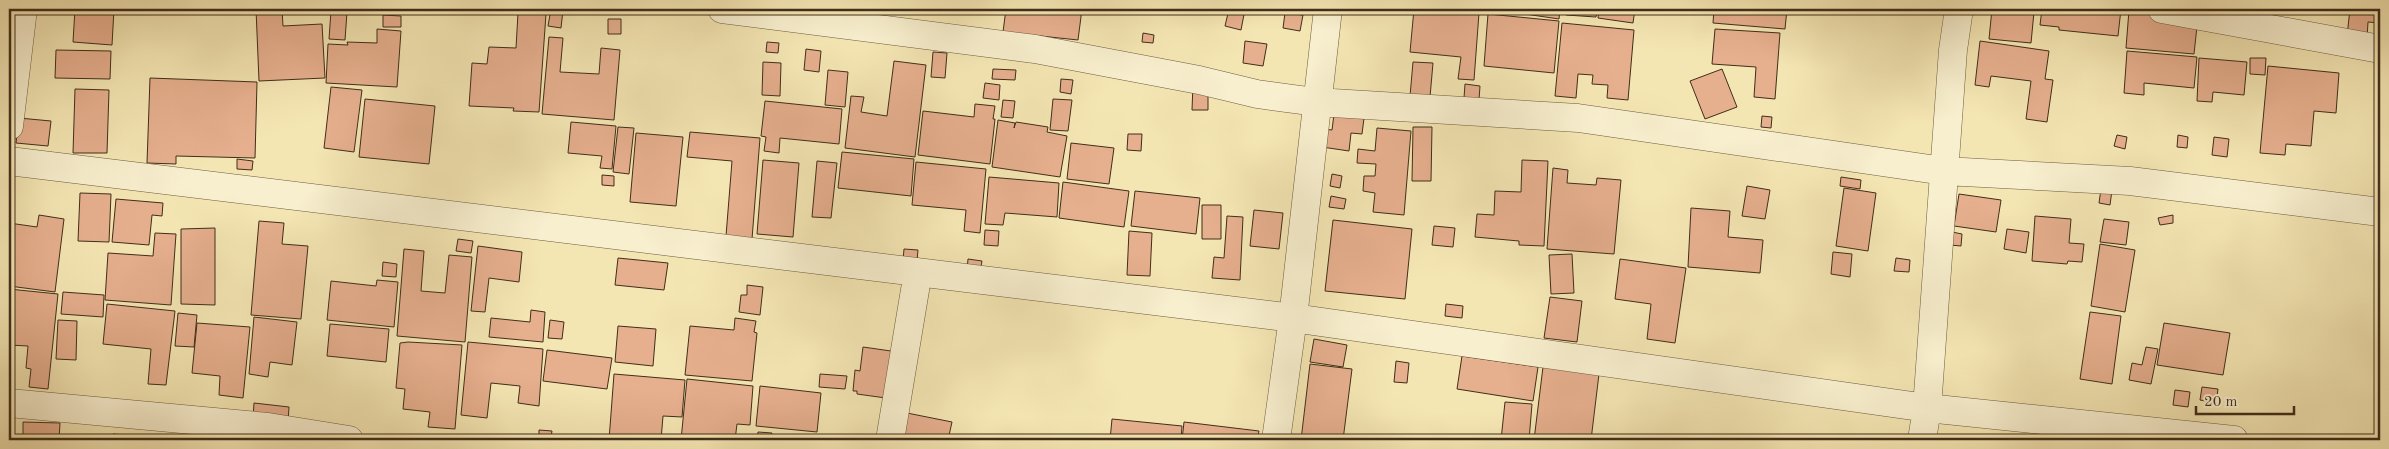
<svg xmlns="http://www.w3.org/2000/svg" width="2389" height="449" viewBox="0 0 2389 449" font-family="'Old Standard TT',serif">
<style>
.building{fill:#e6af8e;stroke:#402e1a}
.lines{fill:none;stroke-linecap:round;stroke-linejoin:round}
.minor-casing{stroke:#6d5c40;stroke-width:29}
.minor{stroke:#f8efce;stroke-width:28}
</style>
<rect width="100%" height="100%" fill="#f4e6b3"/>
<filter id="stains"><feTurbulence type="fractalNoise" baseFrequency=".004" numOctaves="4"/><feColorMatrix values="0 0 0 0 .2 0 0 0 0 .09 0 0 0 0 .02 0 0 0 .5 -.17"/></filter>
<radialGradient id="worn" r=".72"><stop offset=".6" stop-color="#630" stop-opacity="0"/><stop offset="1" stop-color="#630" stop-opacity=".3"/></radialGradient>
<path class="building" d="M75,9H114L112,45L73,42Z
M256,9H282L283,26L322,24L325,78L259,81Z
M368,9H385V13H367Z
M551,9L563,10L561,28L548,26Z
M1006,9H1082L1078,40L1003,32Z
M1229,9H1245L1241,30L1225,26Z
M1414,9H1444L1479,13L1474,80L1458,79L1461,57L1410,52Z
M1491,9H1560L1559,19Z
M1567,9H1597L1596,17L1566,15Z
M1599,9H1635L1633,23L1598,18Z
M1714,9H1787L1785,29L1713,23Z
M1992,9L2034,12L2031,43L1989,39Z
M2042,9H2121L2118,36L2059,30V27L2040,25Z
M2149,9L2198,17L2194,54L2126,48L2129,10L2149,12Z
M2350,9H2380V23L2368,22L2367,38L2347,36Z
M331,11L347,12L345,40L329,39Z
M518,13L546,14L539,112L513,111L514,108L469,106L472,63L487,64L489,47L516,48Z
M1285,13L1303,15L1300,31L1283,28Z
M1488,14L1559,21L1554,73L1484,66Z
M383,15L401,16V27H383Z
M608,19H621V34H608Z
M1562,23L1634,30L1628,100L1607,98L1608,85L1592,84L1593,75L1578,74L1576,98L1555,96Z
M377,29L401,31L397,87L326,83L328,44L348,45L347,42L377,43Z
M1715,29L1780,33L1775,99L1754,97L1756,67L1712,64Z
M1143,33L1154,35L1153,43L1142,42Z
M549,37L563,38L560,72L599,74L601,48L620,50L614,120L542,114Z
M1245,41L1267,44L1263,66L1243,63Z
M1980,41L2049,51L2045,79L2053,80L2047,122L2026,119L2031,81L1991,76L1989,87L1975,85Z
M767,42L779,43L778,53L766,52Z
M806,49L821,51L819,72L804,70Z
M56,50L111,51L110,79L55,78Z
M2127,51L2197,57L2194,88L2144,83V95L2124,93Z
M933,52L947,53L945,78L931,77Z
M2199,58L2247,62L2244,95L2213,92L2212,102L2197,101Z
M2250,58H2266L2265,75L2250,74Z
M894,61L926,65L915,157L845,148L851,96L864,97L861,112L887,116Z
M763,62L781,63L780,96L762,95Z
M1413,62L1433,63L1430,97L1410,96Z
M2268,66L2339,73L2336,113L2314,111L2311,146L2286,144L2285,155L2260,153Z
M993,69L1016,70L1015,80L992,79Z
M1722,69L1737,107L1705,119L1690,81Z
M828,70L848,72L845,107L825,105Z
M150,78L257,82L255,158L176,156V164L147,163Z
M1061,79L1073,80L1071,94L1060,92Z
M985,83L1000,85L999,100L983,98Z
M1193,84H1208V110H1192Z
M1465,84L1480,86L1479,100L1464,98Z
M331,87L362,90L354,152L324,148Z
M75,89L109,90L107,153H73Z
M365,99L435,106L429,164L359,157Z
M1053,99L1072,100L1068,131L1050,130Z
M1003,100L1015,101L1013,118L1001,117Z
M765,101L842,109L839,144L780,138L779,153L764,151L766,137L761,136Z
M975,104L995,106L993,119H995L990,164L918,155L923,111L974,117Z
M1334,114L1364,118L1362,134L1351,133L1349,151L1322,147L1324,129L1332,130Z
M1762,116L1772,117L1771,128L1761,127Z
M19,118L51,121L48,146L16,143Z
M998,120L1015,123L1014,128L1016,122L1048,127L1047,132L1067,136L1060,177L992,167Z
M571,122L616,126L612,169L600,168L602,156L568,153Z
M618,127L634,128L629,174L613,172Z
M1413,127H1432L1431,181H1412Z
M1377,128L1411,131L1404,215L1373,212L1375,193L1363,191L1364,176H1375L1376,164L1357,163L1358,149L1375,151Z
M690,132L760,138L752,239L726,236L732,161L687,157Z
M636,133L683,137L676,206L630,202Z
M1128,134H1142L1141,151L1127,150Z
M2117,135L2127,137L2125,149L2114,146Z
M2178,135L2188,137L2187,148L2177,147Z
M2214,137L2229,139L2227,157L2212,155Z
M1071,143L1114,148L1109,184L1067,179Z
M842,152L914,159L911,196L838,188Z
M237,159L253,161L252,170L237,169Z
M763,160L799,163L793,237L757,234Z
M1522,160L1548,161L1544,246L1519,245V241L1475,237L1477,214L1494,215L1495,191L1521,192Z
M817,161L837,163L831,218L812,217Z
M916,162L986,169L980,233L964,231L966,210L912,205Z
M1553,168L1568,170L1567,183L1596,185L1597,178L1621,180L1614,254L1547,249Z
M1332,174L1342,176L1340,188L1330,186Z
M602,175L614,176V186L602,185Z
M989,177L1059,183L1057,217L1005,213L1003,225L985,224Z
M1841,177L1861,180L1860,189L1840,186Z
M1063,182L1129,191L1124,227L1059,218Z
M1747,186L1770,190L1765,219L1742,216Z
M1844,188L1876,193L1868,251L1836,246Z
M2101,189L2112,190L2110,205L2099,203Z
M1135,191L1200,198L1196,234L1131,226Z
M80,193L111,194L109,242L78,241Z
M1959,194L2001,200L1996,232L1954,226Z
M1331,196L1346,199L1344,209L1329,207Z
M116,199L163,203L162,216L152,215L149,245L112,242Z
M1202,205H1221V239H1202Z
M1691,208L1730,211L1728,237L1763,240L1760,273L1688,267Z
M1254,210L1283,213L1279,249L1250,246Z
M39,215L64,219L55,292L9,286V223L37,227Z
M2173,215V223L2160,225L2158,218Z
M1227,216L1243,217L1240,280L1212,278L1214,257L1224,258Z
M2035,216L2071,219L2069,243L2084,244L2082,262L2068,261L2067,264L2032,261Z
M2104,219L2129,222L2126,245L2100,242Z
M1333,220L1412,229L1405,299L1325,291Z
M259,221L284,223L282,244L308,246L301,319L251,315Z
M1434,226L1455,228L1453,247L1432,245Z
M215,228V305L181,304V229Z
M2007,229L2029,232L2026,253L2004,249Z
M985,230L999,231L998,246L984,245Z
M1129,231L1152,233L1150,276L1127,275Z
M1952,232L1962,234L1961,246L1950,245Z
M155,233L176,234L171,305L105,300L108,253L153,256Z
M458,239L473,241L471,253L456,251Z
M2100,244L2135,250L2125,312L2091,306Z
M478,246L522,252L519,282L489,278L485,312L471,311Z
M404,249L424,251L421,291L445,293L449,255L472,257L465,342L397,336Z
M904,249L918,250L917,261L903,260Z
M1833,252L1852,254L1850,277L1831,274Z
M1572,254L1574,293L1551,294L1549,255Z
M618,258L668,263L664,290L615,285Z
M1896,258L1910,260L1909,272L1894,271Z
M968,259L982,261L980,272L967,270Z
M1620,259L1686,268L1675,343L1647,339L1651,304L1615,299Z
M383,262L397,264L396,277L382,276Z
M377,280L398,282L394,327L327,320L331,281L376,286Z
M747,285L763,287L760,315L739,312L741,295H747Z
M9,289L58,294L48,389L29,387L31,369L26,368L28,346L9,345Z
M63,292L104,295L103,317L61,314Z
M1550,297L1582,301L1577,342L1544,338Z
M107,304L175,311L166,385L148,384L151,349L103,344Z
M1446,304L1463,306L1462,318L1445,316Z
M531,310L545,312L543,342L489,337L491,318L530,322Z
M2090,312L2121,316L2112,384L2080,379Z
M178,313L197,315L194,347L175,346Z
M254,317L297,322L292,365L270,362L268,377L249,374Z
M735,318L756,321L754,332L757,333L752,381L685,375L690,326L734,330Z
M58,320L77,321L76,360L56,359Z
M550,320L564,322L562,339L548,338Z
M197,323L250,327L243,398L219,395L220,376L192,373Z
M2164,323L2230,333L2223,375L2157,365Z
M330,324L389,329L386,362L327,356Z
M618,326L656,329L653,366L615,362Z
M1314,339L1347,345L1343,367L1310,362Z
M408,342L462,345L455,429L428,427L430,412L403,409L405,389L396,388L400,343Z
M468,342L543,349L539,406L518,403L520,386L491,383L487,418L461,415Z
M863,347L898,352L893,399L857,394V391H853L855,370L860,371Z
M2146,347L2158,349L2151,384L2129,380L2132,363L2142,365Z
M547,350L612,358L607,389L543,381Z
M1462,356L1538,367L1533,401L1457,389Z
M1396,361L1409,363L1407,383L1394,382Z
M1310,364L1352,369L1343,440H1301Z
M1543,367L1599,374L1591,440H1534Z
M614,374L685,380L682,417L663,416L661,440H609Z
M820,374L847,376L845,389L819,387Z
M687,379L753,386L750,425L737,424L735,440H681Z
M760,386L821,393L817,432L756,426Z
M2202,387L2218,389L2216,403L2200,400Z
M2175,390L2190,392L2188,407L2173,405Z
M1505,402L1532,404L1529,440H1501Z
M254,403L289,407L288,422L253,418Z
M907,413L952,422L948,440H902Z
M1112,419L1182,426L1181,440H1110Z
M23,422L60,423L59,440H23Z
M1184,422L1259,431L1257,440H1182Z
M539,430L552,431L551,437L539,436Z
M758,432L772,433L771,440H757Z
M113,434L162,438V436L180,438V440H112Z"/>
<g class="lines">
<g class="minor-casing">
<path id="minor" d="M722,9L1035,49L1199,80L1257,94L1316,102L1578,118L1944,171L2130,181L2380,212
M2162,9L2380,49
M9,126L23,9
M9,161L1293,318L1927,408L2234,440
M9,403L268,427L349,440
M890,440L918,272
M1276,440L1293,318L1328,9
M1922,440L1927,408L1953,50L1959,9"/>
</g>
<use href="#minor" class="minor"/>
</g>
<rect width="2389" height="449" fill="none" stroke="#f4e6b3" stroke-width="30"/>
<rect x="10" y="10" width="2369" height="429" fill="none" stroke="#402e1a" stroke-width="2.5"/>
<rect x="15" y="15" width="2359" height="419" fill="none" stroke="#402e1a"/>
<path d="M2196 406v8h98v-8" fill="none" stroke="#402e1a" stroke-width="2.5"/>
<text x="2204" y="406" font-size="15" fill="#402e1a" stroke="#f8efce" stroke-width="4" paint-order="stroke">20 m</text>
<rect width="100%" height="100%" filter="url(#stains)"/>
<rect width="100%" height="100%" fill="url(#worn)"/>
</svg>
